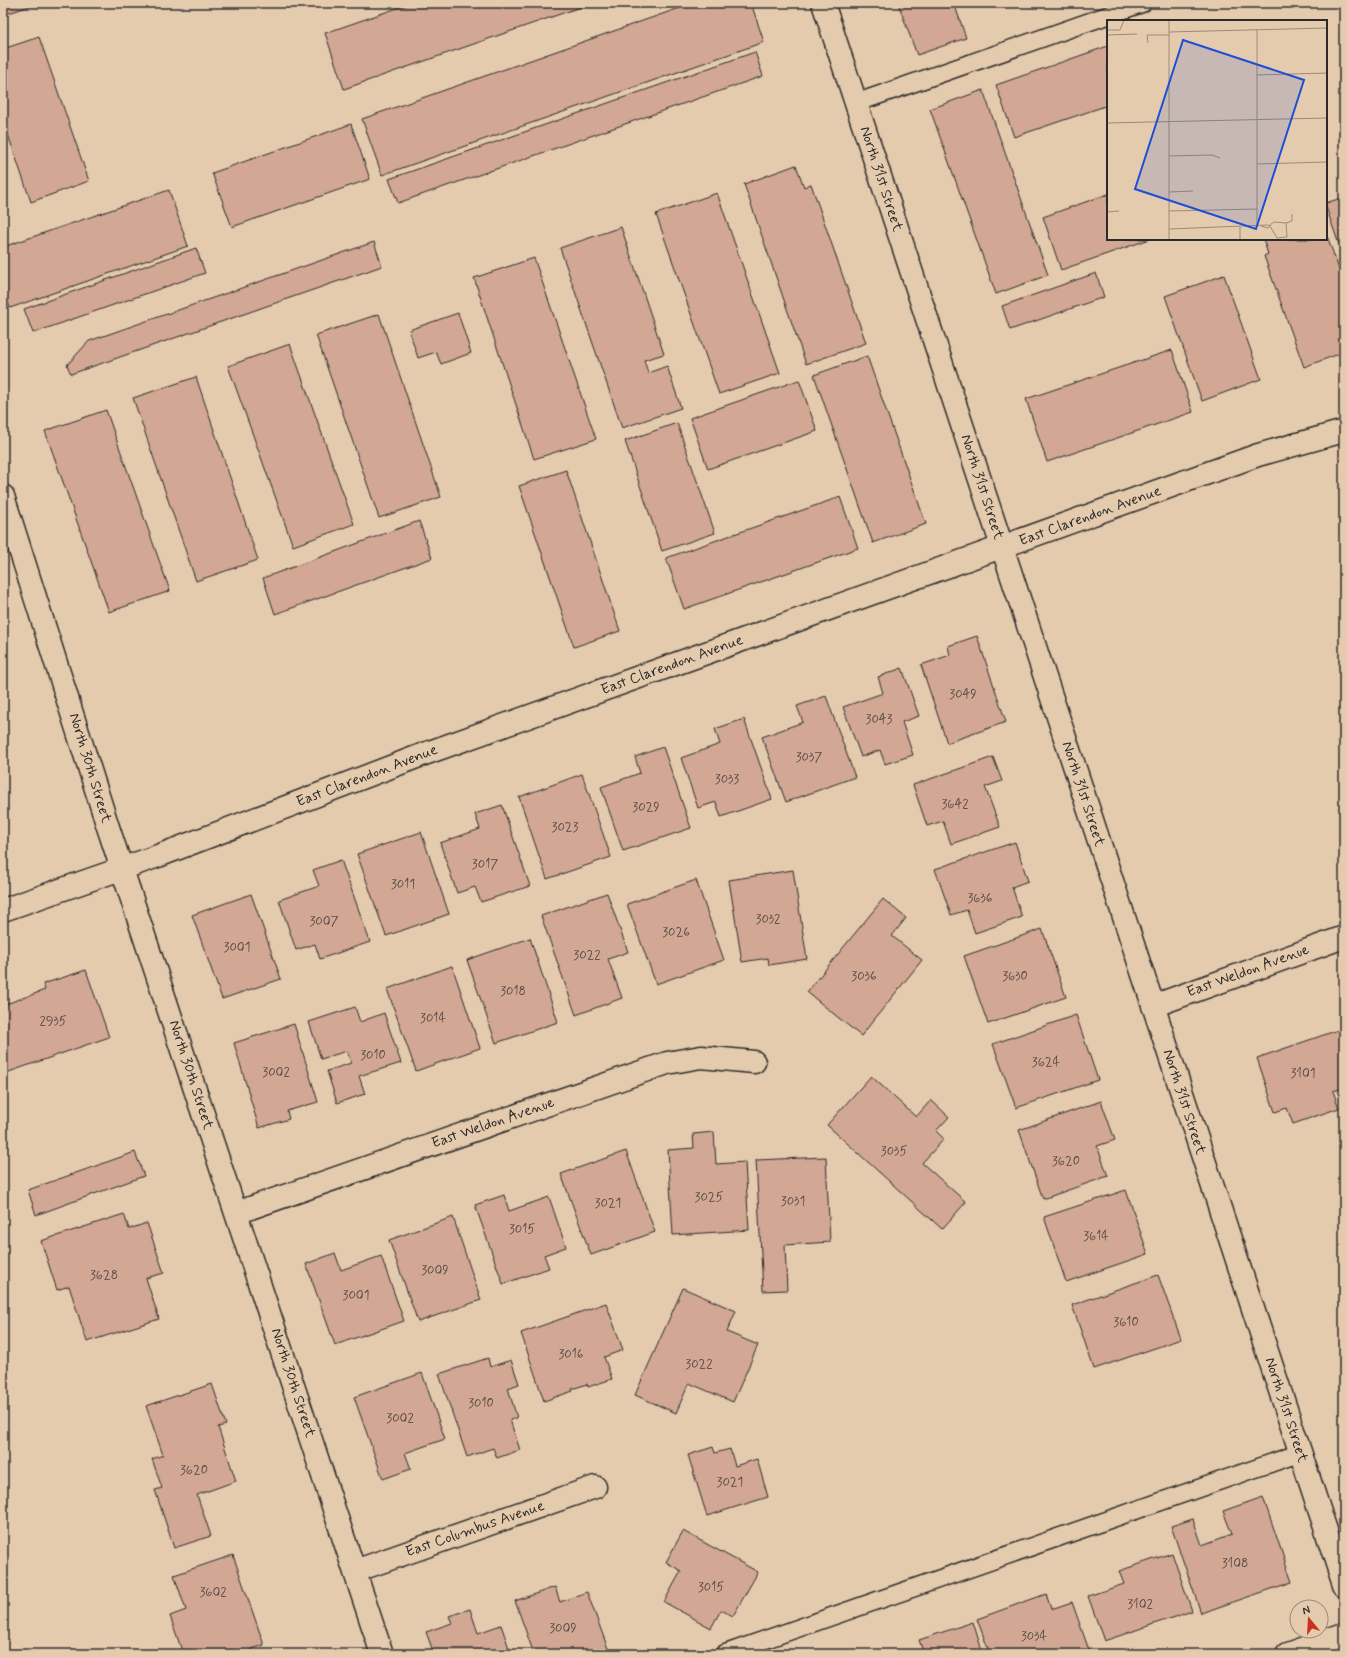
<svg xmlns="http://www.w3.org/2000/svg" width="1347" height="1657" viewBox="0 0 1347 1657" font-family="Mynerve,sans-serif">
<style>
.building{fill:#d2a794;stroke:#2b2b2b}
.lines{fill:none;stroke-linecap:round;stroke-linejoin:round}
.lane-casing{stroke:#2b2b2b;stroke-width:20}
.street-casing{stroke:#2b2b2b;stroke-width:25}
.lane{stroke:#e5cbad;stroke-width:17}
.street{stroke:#e5cbad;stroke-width:22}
.labels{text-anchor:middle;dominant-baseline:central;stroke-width:3;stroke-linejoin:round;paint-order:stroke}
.number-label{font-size:13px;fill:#554a45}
.street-label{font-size:15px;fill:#2b2b2b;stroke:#e5cbad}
.inset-road{fill:none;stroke:#9b8b79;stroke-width:1}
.view{fill:#1d4ed8;fill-opacity:0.15;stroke:#1d4ed8;stroke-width:2}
.inset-edge{fill:none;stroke:#2b2b2b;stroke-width:2}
</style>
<rect width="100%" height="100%" fill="#e5cbad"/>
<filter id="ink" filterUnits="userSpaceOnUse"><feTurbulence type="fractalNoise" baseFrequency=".025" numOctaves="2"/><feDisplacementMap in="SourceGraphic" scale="8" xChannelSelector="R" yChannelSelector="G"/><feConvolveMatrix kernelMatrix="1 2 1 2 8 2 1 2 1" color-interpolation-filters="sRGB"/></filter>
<g filter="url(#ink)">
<path class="building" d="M3,3H39L3,15Z
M412,3H592L344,89L325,33Z
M694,3H751L764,42L382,175L362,119Z
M898,3H954L966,38L917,55Z
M39,37L89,181L31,202L3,120V49Z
M1108,46V105L1014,137L996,85Z
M755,52L763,76L398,203L389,179Z
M983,90L1048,275L996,294L930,109Z
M351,124L370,179L232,227L212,173Z
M796,165L804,187L811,184L866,343L806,364L744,184Z
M169,190L188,246L10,308L3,288V247Z
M717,193L780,373L719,394L656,214Z
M1108,194V239H1150L1061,270L1043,217Z
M1344,197V259L1326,207V203Z
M621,227L664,354L644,360L648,373L667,366L681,408L622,428L560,248Z
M1326,233L1344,283V352L1304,367L1264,256L1268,254L1263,239H1326Z
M374,242L382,266L71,374L67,365L89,341Z
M196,248L205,273L33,333L24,309Z
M534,258L596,439L534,459L474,278Z
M1096,273L1104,297L1010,330L1002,306Z
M1224,275L1261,379L1202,401L1165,296Z
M458,313L471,353L441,364L436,352L418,358L409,330Z
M379,314L441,497L379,518L316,335Z
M290,344L354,524L293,546L228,366Z
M1172,350L1193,412L1047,462L1026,399Z
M867,356L926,524L873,543L814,375Z
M196,377L258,560L196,581L133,398Z
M799,380L817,431L708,469L690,418Z
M106,410L170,591L109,612L45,431Z
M677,423L715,533L662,551L625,441Z
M566,470L620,631L574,647L519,486Z
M840,497L858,548L684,609L666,558Z
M419,521L432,558L275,614L263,578Z
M977,636L1006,722L947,743L921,665L950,655L948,646Z
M902,668L919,716L902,722L913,755L885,764L880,750L861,757L843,707L883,693L878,677Z
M826,696L855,777L786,802L762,737L803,722L797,706Z
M744,719L772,799L721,817L716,802L698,808L681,758L720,744L715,729Z
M663,747L691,828L623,851L601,787L640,773L635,757Z
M993,757L1002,781L985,787L1000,827L951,844L943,821L927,826L913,785Z
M582,774L611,857L547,879L519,797Z
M502,805L530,886L481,902L475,887L457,893L440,843L480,829L475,814Z
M421,832L449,914L386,936L357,854Z
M1015,842L1028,881L1012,887L1022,917L975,933L967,910L951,915L935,869Z
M341,860L370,942L320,959L315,944L296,950L279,900L319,886L313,870Z
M793,870L807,959L769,965L768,958L742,962L729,880Z
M696,880L724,960L656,984L627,904Z
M607,893L628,952L608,959L622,998L576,1015L541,916Z
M251,894L281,979L222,999L192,915Z
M883,899L906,918L892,936L922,960L861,1036L807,992Z
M1042,929L1066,997L988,1024L964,956Z
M530,938L558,1022L496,1043L467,960Z
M452,966L480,1048L416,1071L387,989Z
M86,970L109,1037L3,1074V1005L45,990L43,984Z
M355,1007L360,1022L384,1013L401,1063L359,1076L365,1094L337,1103L327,1071L351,1063L347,1051L321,1059L309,1022Z
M1076,1015L1098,1080L1016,1108L993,1044Z
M294,1024L318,1102L287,1111L289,1119L259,1128L234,1043Z
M1344,1028V1088L1333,1091L1339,1108L1293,1124L1287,1108L1275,1112L1257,1058Z
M871,1076L916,1117L931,1100L949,1117L936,1131L944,1139L922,1163L966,1202L942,1229L827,1125Z
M1101,1101L1115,1140L1097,1146L1108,1176L1043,1199L1019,1130Z
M714,1132L716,1164L745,1162L749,1230L673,1235L668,1150L694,1148L693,1134Z
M626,1151L655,1232L591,1255L561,1174Z
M135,1152L144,1176L36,1215L28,1190Z
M826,1157L830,1242L785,1245L787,1290L763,1291L756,1160Z
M1126,1190L1148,1254L1066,1282L1044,1217Z
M504,1195L509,1211L549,1197L566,1247L544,1255L549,1268L503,1284L475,1205Z
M124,1214L129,1229L147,1223L164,1273L146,1278L159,1319L87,1342L69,1286L57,1290L41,1241Z
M453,1217L481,1300L418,1322L389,1240Z
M335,1253L341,1270L381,1256L404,1321L335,1345L306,1264Z
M1158,1275L1181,1339L1094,1369L1072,1305Z
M683,1288L736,1311L727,1332L758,1345L733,1402L689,1383L676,1413L635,1395Z
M606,1303L623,1350L604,1357L612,1379L588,1387L587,1384L572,1389L573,1391L544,1401L521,1333Z
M488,1358L490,1367L511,1360L519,1384L508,1388L517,1418L510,1420L520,1450L497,1458L493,1448L467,1457L439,1374Z
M422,1373L445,1439L405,1453L411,1469L383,1479L354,1397Z
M212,1384L226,1425L218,1427L236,1481L197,1495L211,1536L174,1548L155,1490L162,1488L152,1459L163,1455L146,1406Z
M713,1447L715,1453L730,1449L735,1466L757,1459L768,1497L707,1516L688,1455Z
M1263,1497L1292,1582L1201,1613L1171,1526L1193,1519L1202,1545L1232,1534L1223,1511Z
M683,1531L758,1572L733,1616L721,1610L711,1628L664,1602L681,1571L666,1562Z
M1172,1553L1192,1611L1104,1641L1088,1596L1124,1584L1119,1571Z
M233,1555L264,1645L252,1649L253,1654H183L170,1616L186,1610L174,1575Z
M555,1587L560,1602L587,1592L610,1654H534L515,1601Z
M1046,1594L1051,1609L1072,1602L1090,1653L990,1654L977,1619Z
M470,1609L478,1633L501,1625L511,1654H434L426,1632L452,1623L449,1616Z
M973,1622L983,1654H924L919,1640Z"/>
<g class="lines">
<g class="lane-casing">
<path id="lane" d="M856,103L1143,3
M724,1654L1300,1453"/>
</g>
<g class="street-casing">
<path id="street" d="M823,3L1344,1585
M3,496L108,827L382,1654
M3,910L158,856L427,753L1258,455L1344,431
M1153,1006L1344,937
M236,1213L667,1063L701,1057L754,1062
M355,1571L595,1487
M1287,1654L1344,1634"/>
</g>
<use href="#lane" class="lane"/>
<use href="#street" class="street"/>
</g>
</g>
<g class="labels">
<g class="number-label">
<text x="963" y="694">3049</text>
<text x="879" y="719">3043</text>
<text x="809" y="757">3037</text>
<text x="727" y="779">3033</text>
<text x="955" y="804">3642</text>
<text x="646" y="807">3029</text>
<text x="565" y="827">3023</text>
<text x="485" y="864">3017</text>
<text x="403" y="884">3011</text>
<text x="980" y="898">3636</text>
<text x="768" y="919">3032</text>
<text x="324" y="921">3007</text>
<text x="676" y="932">3026</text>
<text x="237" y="947">3001</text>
<text x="587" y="955">3022</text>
<text x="864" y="976">3036</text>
<text x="1015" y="976">3630</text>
<text x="513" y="991">3018</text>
<text x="433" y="1018">3014</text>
<text x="53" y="1021">2935</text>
<text x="373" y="1055">3010</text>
<text x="1046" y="1062">3624</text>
<text x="276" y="1072">3002</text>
<text x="1303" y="1073">3101</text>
<text x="894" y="1151">3035</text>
<text x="1066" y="1161">3620</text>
<text x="709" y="1197">3025</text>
<text x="793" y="1201">3031</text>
<text x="608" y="1203">3021</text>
<text x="522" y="1229">3015</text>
<text x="1096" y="1236">3614</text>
<text x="435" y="1270">3009</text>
<text x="104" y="1275">3628</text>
<text x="356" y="1295">3001</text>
<text x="1126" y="1322">3610</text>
<text x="571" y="1354">3016</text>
<text x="699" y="1364">3022</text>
<text x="481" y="1403">3010</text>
<text x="400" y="1418">3002</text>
<text x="194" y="1470">3620</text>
<text x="730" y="1482">3021</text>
<text x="1235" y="1563">3108</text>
<text x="711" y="1587">3015</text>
<text x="213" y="1592">3602</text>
<text x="1140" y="1604">3102</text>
<text x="563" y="1628">3009</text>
<text x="1034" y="1636">3034</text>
</g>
<g class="street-label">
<text transform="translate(881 179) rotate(72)">North 31st Street</text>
<text transform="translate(982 487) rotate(72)">North 31st Street</text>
<text transform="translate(1090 516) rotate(-20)">East Clarendon Avenue</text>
<text transform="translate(672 665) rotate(-20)">East Clarendon Avenue</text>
<text transform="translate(90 768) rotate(73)">North 30th Street</text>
<text transform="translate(367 776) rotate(-21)">East Clarendon Avenue</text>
<text transform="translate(1083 794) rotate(72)">North 31st Street</text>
<text transform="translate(1248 971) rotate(-20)">East Weldon Avenue</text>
<text transform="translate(191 1075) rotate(72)">North 30th Street</text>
<text transform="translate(1184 1102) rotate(72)">North 31st Street</text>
<text transform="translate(493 1123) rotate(-19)">East Weldon Avenue</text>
<text transform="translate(293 1383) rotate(72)">North 30th Street</text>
<text transform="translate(1286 1410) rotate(72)">North 31st Street</text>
<text transform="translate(475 1529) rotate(-19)">East Columbus Avenue</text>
</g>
</g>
<g transform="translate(1107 20)">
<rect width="220" height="220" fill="#e5cbad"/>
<path class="inset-road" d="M62,0V220M0,10H13L17,0M150,10V206M62,12L220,8M0,15L30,14M41,23L40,15H62M150,55L220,53M0,103L220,98M62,136L105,135L113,138M150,144L220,142M62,172L86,171M62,191L150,189M0,192L12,191M179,203L185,201V194M133,207V220M62,209L161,205L163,206L170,218L180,217L179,203L167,202L164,204L163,206L161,208L154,206"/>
<path class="view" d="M76,20L197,60L149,209L28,169Z"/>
<rect width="220" height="220" class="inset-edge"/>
</g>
<rect width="1347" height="1657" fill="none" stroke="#e5cbad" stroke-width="16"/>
<rect x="8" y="8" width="1331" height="1641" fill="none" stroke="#2b2b2b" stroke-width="1.5" filter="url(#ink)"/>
<g transform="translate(1309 1619) rotate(342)"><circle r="19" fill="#e5cbad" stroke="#9b8b79"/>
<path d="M0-3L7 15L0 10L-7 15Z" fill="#c8321e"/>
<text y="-6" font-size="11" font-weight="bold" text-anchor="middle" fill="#2b2b2b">N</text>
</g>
</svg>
